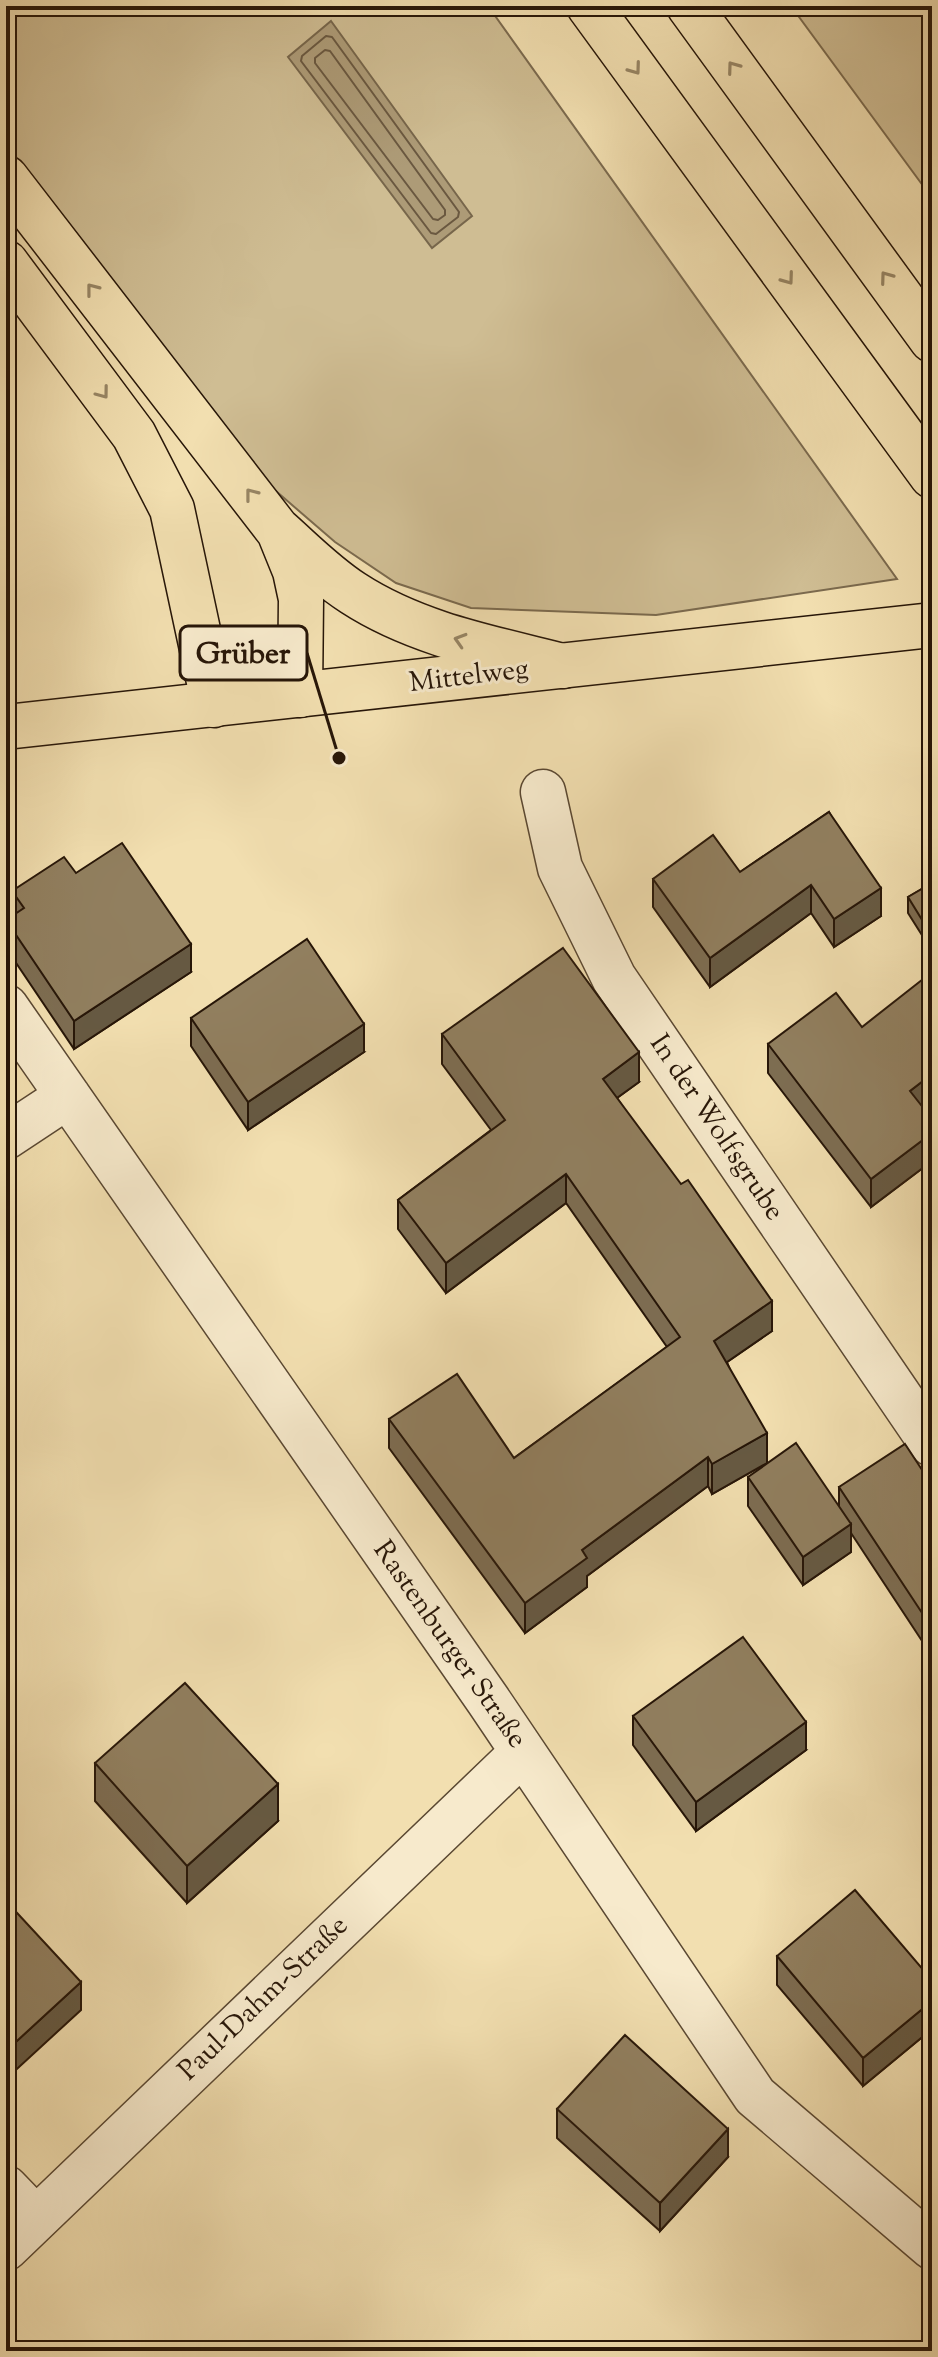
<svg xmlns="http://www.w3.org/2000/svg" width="938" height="2357" viewBox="0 0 938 2357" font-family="'Sorts Mill Goudy',serif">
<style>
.green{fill:#cfbd93;stroke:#7b6a4e;stroke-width:2}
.water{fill:#ad9b77;stroke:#77664b;stroke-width:2}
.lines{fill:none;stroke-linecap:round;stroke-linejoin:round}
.shore{stroke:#6a5840;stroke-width:2}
.minor-casing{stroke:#5a4832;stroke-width:47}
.major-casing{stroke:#271608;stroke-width:47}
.highway-casing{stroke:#271608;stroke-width:47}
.minor{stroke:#f7eacc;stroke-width:44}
.major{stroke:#f2dfb0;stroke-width:44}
.highway{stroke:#f2dfb0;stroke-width:44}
.wall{fill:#7d6d52;stroke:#271608;stroke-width:2}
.shaded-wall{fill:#665942;stroke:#271608;stroke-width:2}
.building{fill:#917f5f;stroke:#271608;stroke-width:2}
.oneway{stroke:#978564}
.labels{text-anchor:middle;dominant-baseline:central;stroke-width:6;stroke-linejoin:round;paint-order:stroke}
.street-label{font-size:28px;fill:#271608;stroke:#f7eacc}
.leader{fill:none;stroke:#271608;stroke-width:3}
.callout-dot{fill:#271608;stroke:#f7eacc;stroke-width:3}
.callout{fill:#f7eacc;stroke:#271608;stroke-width:3}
.callout-label{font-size:30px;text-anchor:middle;font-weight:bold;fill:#271608}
</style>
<rect width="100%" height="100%" fill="#f2dfb0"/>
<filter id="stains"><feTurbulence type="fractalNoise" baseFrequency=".0025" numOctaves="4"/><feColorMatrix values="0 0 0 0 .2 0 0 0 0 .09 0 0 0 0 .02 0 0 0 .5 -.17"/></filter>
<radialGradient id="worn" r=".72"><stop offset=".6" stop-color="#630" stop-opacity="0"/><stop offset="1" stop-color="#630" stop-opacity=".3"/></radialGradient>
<path class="green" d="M6,6H488L897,579L656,615L471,608L396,583L335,542L248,467L6,153Z
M791,6H932V198Z"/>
<path class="water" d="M331,21L472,216L432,248L288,57Z"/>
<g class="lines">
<path class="shore" d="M326,36L332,37L459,212L458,217L436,234L431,233L301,61L302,56Z
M325,50L330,51L445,210V215L438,220L433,219L315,63V58Z"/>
<g class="minor-casing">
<path id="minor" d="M543,792L560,868L614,978L932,1444
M6,1007L488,1700L755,2096L932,2247
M6,1137L68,1096
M6,2188L35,2218
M6,2248L523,1752"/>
</g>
<g class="major-casing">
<path id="major" d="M6,727L932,625"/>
</g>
<g class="highway-casing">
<path id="highway" d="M589,6L932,476
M689,6L932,340
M6,178L277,529C302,551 325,575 353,593C416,634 491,648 563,666
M6,263L134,435L172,509L214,705
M280,534L295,571L301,599L300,695"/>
</g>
<use href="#minor" class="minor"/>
<use href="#major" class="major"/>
<use href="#highway" class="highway"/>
</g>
<path class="wall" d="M829,812L881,916L834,947L811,913L710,987L653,907V879L740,872Z
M932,883V951L908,913V897Z
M12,891L191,972L74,1049L6,948V920L12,916Z
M191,1018L364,1052L248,1130L191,1046Z
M442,1034L639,1082L617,1098L772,1331L727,1362L767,1463L712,1494L708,1486L587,1576V1587L525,1633L389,1448V1419L514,1458L667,1347L566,1203L446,1293L398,1229V1200L491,1130L442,1064Z
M768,1044L932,1102L924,1108L932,1119V1161L871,1207L768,1073Z
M931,1265H932V1295L931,1293Z
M748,1477L839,1507V1487L932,1485L930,1653L851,1533V1552L803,1585L748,1506Z
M633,1716L806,1750L696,1831L633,1745Z
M95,1763L278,1821L187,1903L95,1801Z
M932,1797V1840L925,1831V1803Z
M777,1956L932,1980V2029L863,2086L777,1985Z
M557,2109L728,2157L660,2231L557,2138Z"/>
<path class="shaded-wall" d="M811,885V913L710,987V958Z
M881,888V916L834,947V919Z
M191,944V972L74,1049V1021Z
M364,1024V1052L248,1130V1102Z
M639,1052V1082L603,1108V1079Z
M932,1074V1102L910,1119V1091Z
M932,1133V1161L871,1207V1179Z
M566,1174V1203L446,1293V1263Z
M772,1301V1331L714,1371V1341Z
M767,1433V1463L712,1494V1464Z
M708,1457V1486L587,1576V1587L525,1633V1603L582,1550Z
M851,1524V1552L803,1585V1557Z
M932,1623V1652L930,1653V1625Z
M806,1722V1750L696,1831V1802Z
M278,1784V1821L187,1903V1866Z
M81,1982V2010L6,2079V2051Z
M932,2001V2029L863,2086V2058Z
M728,2129V2157L660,2231V2203Z"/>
<path class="building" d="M829,812L881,888L834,919L811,885L710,958L653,879L713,835L740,872Z
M122,843L191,944L74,1021L6,920L24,908L12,891L64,857L76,873Z
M932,883V936L908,897Z
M307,939L364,1024L248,1102L191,1018Z
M563,948L639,1052L603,1079L681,1184L688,1180L772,1301L714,1341L767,1433L712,1464L708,1457L582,1550L587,1558L525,1603L389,1419L457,1374L514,1458L680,1337L566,1174L446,1263L398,1200L505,1120L442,1034Z
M932,972V1074L910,1091L932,1119V1133L871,1179L768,1044L836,993L862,1027Z
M796,1443L851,1524L803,1557L748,1477Z
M905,1444L932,1485V1623L930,1625L839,1487Z
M743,1637L806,1722L696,1802L633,1716Z
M185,1683L278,1784L187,1866L95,1763Z
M932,1797V1811L925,1803Z
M855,1890L932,1980V2001L863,2058L777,1956Z
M6,1901L81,1982L6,2051Z
M625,2035L728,2129L660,2203L557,2109Z"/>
<defs><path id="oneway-chevron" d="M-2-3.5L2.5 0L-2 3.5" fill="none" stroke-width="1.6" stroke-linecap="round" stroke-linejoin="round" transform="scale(2)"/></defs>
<g class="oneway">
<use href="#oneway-chevron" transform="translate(733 67) rotate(-126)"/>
<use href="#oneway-chevron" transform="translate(635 69) rotate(54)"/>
<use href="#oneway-chevron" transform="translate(886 277) rotate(-126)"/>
<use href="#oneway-chevron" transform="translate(788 279) rotate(54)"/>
<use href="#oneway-chevron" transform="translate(92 289) rotate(-128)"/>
<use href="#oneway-chevron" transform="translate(103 393) rotate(53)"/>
<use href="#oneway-chevron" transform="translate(251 494) rotate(-128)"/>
<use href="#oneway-chevron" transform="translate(460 640) rotate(-163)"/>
</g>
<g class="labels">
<g class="street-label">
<text transform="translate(469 677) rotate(-7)">Mittelweg</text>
<text transform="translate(716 1128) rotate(56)">In der Wolfsgrube</text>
<text transform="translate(449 1645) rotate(55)">Rastenburger Straße</text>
<text transform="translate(264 1999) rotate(-44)">Paul-Dahm-Straße</text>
</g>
</g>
<path class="leader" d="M339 758L307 653"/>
<circle class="callout-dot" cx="339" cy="758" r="8"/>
<rect class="callout" x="180" y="626" width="127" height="54" rx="8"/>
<g class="callout-label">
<text x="243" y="663">Grüber</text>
</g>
<rect width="938" height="2357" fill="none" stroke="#f2dfb0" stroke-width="32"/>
<rect x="8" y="8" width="922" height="2341" fill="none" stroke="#271608" stroke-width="4"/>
<rect x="16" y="16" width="906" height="2325" fill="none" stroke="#271608" stroke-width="2"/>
<rect width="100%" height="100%" filter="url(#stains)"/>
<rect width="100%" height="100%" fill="url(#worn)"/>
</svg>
